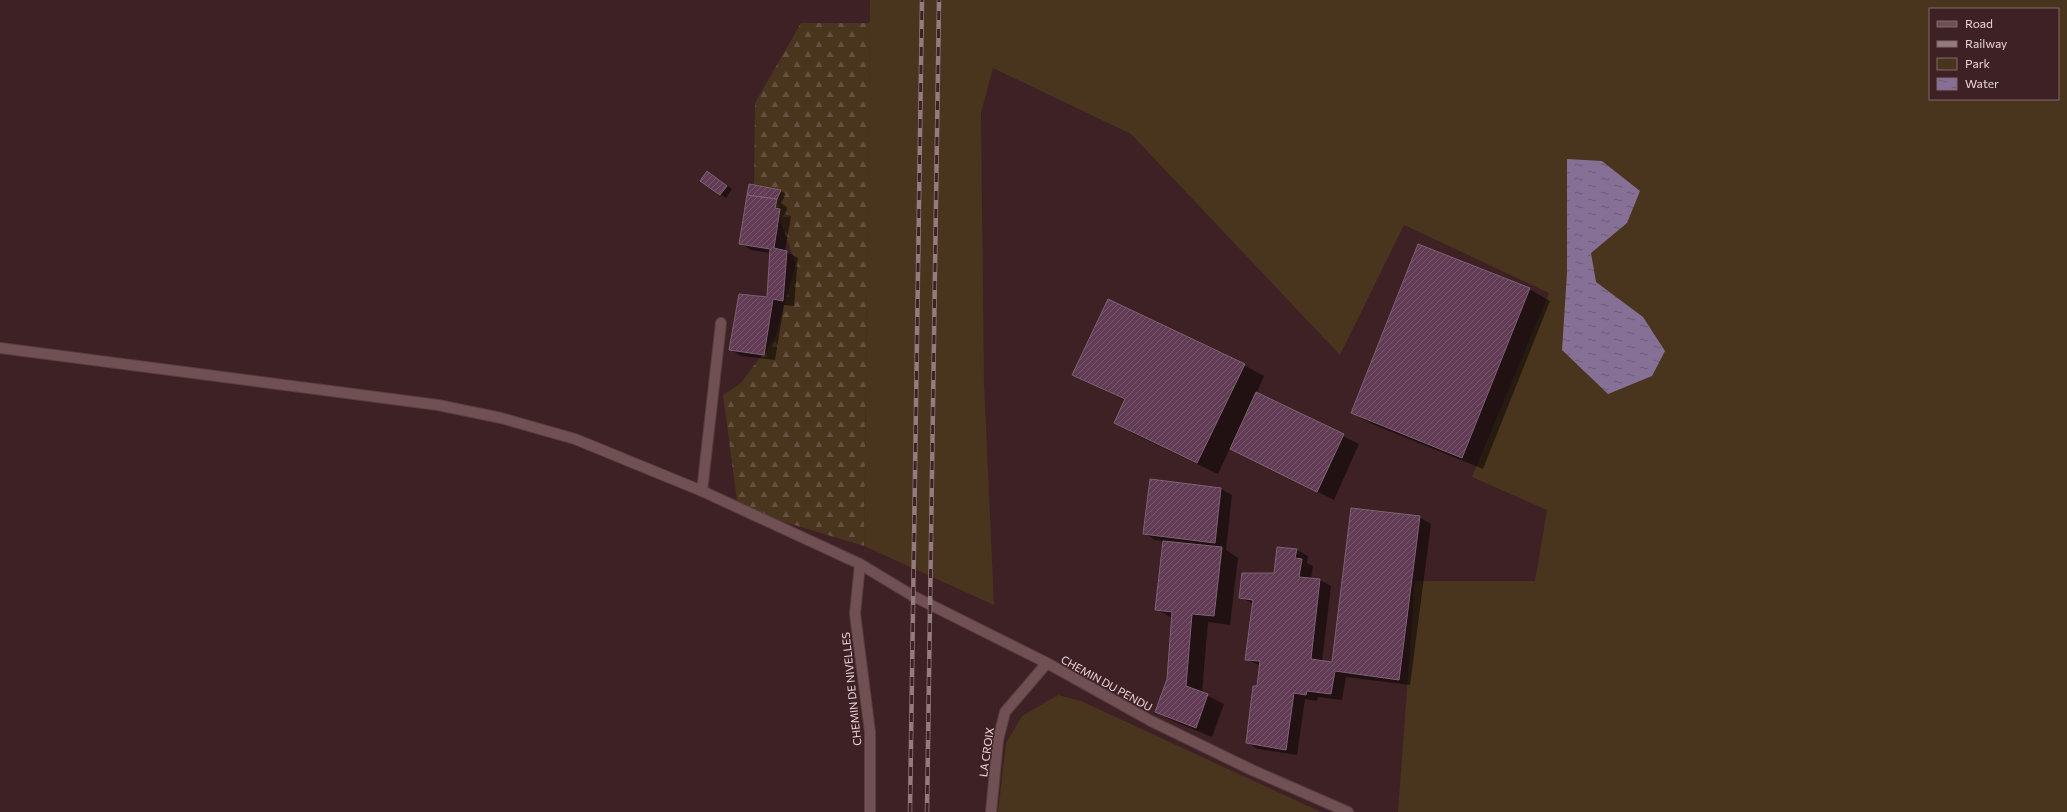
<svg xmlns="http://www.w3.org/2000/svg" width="2067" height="812" viewBox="0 0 2067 812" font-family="Commissioner,sans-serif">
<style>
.green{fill:#49341e;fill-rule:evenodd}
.forest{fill:url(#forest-firs)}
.water{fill:url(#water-ripples)}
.shadow{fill:#0007}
.building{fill:url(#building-hatch);stroke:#7e6173}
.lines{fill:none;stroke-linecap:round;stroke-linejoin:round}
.lane-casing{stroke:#573e43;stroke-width:12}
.street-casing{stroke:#573e43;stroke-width:12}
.lane{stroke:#715054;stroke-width:10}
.street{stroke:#715054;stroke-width:10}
.rail-casing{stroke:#947b7f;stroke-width:4.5}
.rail{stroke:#3e2125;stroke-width:3;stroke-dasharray:9;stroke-linecap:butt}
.labels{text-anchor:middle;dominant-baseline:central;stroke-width:3;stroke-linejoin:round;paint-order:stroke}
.street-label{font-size:11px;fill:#ead5d8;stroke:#3e2125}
</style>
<defs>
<pattern id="forest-firs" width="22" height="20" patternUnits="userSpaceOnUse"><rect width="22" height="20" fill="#49341e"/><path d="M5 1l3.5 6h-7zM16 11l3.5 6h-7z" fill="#63503e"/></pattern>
<pattern id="water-ripples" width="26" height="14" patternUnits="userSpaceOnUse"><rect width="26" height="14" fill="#877095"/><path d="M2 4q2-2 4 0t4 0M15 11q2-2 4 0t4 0" fill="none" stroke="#6d5d73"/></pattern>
<pattern id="building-hatch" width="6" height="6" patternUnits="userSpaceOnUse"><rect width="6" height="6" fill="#613c54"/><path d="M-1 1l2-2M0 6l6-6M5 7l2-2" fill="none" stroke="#78576c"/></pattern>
</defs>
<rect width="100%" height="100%" fill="#3e2125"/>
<path class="green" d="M870,0H2067V812H1398L1415,581H1535L1547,510L1472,477L1549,293L1404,225L1340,355L1131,134L993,68L981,113L984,383L994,605L864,546ZM1930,9H2058V99H1930Z
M1058,695L1081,701L1321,812H998L1006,743L1022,716Z"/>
<path class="forest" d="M801,23H870L864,546L738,508L723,395L740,384L775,338L796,264L776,209L754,193L755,103Z"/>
<path class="water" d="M1567,159L1602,161L1640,191L1627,223L1591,253L1596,282L1643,317L1665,351L1652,376L1608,394L1562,350L1567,273Z"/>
<path class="shadow" d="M713,176L732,189L726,198L702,181Z
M750,185L781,191L786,194L781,203L787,207L786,214L791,216L785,251L798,258L794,306L784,305L775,360L741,356L730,349L768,299L771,253L751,250L740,243Z
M1529,289L1550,301L1483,469L1372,424L1352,413Z
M1244,365L1264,376L1256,394L1359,444L1334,500L1230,448L1218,474L1136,435L1115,423L1126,401L1073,374Z
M1151,480L1221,489L1232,495L1226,550L1238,558L1230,625L1208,622L1202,693L1224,704L1212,737L1173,721L1157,712L1168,680L1172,618L1156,609L1164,541L1155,540L1144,533Z
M1419,517L1431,524L1410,685L1346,677L1342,700L1318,697L1317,701L1305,699L1297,755L1258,749L1247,743L1261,666L1246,659L1253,604L1240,597L1275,574L1278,548L1297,550L1308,556L1307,563L1313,566L1311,579L1320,580L1331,586L1322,662L1333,663Z"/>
<path class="building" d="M707,171L727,186L720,195L700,181Z
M749,184L781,190L777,199L747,195Z
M747,195L777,199L775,208L780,209L774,248L787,251L783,301L773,299L764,355L729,350L739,294L767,297L770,249L739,244Z
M1418,244L1530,288L1462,458L1351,413Z
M1108,299L1245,364L1197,463L1114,423L1125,399L1072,375Z
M1256,392L1344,434L1317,492L1230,449Z
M1150,479L1221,488L1215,543L1143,534Z
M1351,508L1420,516L1399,680L1335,671L1331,694L1307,691L1306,695L1294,693L1286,750L1246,743L1253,686H1257L1260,661L1245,660L1253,600L1239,598L1242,573H1274L1277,547L1297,549L1295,558L1302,559L1299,577L1320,579L1311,659L1332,662Z
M1163,541L1222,547L1214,616L1192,614L1186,686L1208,694L1196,728L1155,712L1167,679L1172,612L1155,610Z"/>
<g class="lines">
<g class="lane-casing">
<path id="lane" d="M702,491L721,323"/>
</g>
<g class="street-casing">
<path id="street" d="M0,348L438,405L501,418L575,439L702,491L860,564L913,596L1047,663L1151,721L1252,770L1348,812
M860,564L855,614L870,732V812
M991,812L998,740L1005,712L1047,663"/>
</g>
<use href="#lane" class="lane"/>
<use href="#street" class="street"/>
<g class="rail-casing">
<path id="rail" d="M910,812L922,0
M927,812L939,0"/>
</g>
<use href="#rail" class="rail"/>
</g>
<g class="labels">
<g class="street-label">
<text transform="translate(1107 683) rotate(29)">CHEMIN DU PENDU</text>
<text transform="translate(851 689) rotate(-96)">CHEMIN DE NIVELLES</text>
<text transform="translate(986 752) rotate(-82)">LA CROIX</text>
</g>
</g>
<rect x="1929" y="8" width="130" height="92" fill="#3e2125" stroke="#83696d"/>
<rect x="1937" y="21" width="20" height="6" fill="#715054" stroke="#83696d"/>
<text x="1965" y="28" font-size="12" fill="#ead5d8">Road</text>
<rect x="1937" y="41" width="20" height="6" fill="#947b7f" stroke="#83696d"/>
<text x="1965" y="48" font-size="12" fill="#ead5d8">Railway</text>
<rect x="1937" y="58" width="20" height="12" fill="#49341e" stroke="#83696d"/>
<text x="1965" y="68" font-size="12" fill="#ead5d8">Park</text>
<rect x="1937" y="78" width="20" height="12" fill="url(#water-ripples)" stroke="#83696d"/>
<text x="1965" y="88" font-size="12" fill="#ead5d8">Water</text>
</svg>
